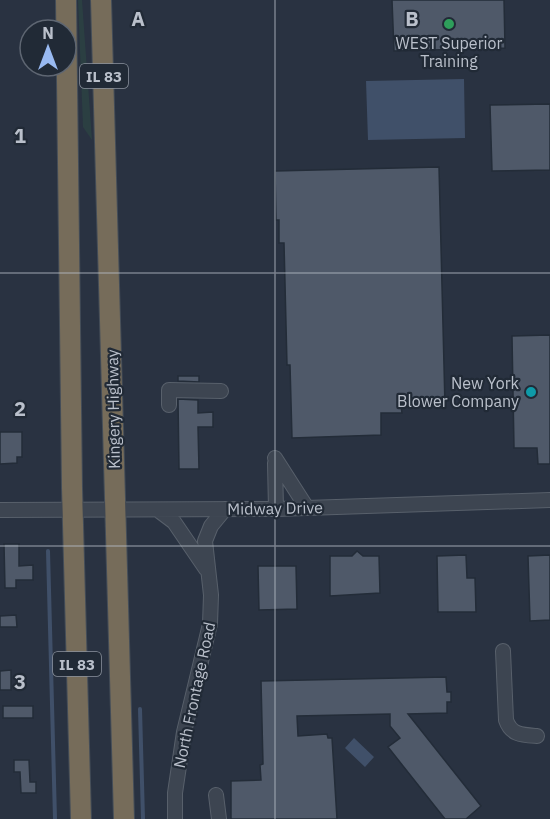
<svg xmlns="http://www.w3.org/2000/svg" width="550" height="819" viewBox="0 0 550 819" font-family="'IBM Plex Sans',sans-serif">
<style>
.green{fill:#2b3f42}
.water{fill:#405069}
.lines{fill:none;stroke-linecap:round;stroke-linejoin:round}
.stream{stroke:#405069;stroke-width:4}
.building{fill:#4f5969;stroke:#232c38;stroke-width:1.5}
.minor-casing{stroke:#58606b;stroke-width:16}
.highway-casing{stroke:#444d58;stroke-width:22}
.minor{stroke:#3d4551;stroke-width:14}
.highway{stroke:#766c5a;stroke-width:20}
.grid{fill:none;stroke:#bac0cb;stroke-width:1.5;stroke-opacity:0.55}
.leisure-dot{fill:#2e9e5b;stroke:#212a36;stroke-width:2}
.culture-dot{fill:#0f9aa8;stroke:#212a36;stroke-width:2}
.labels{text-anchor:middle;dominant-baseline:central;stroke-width:4.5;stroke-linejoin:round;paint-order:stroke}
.shield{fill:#212a36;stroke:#8c939e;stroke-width:1.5}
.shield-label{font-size:15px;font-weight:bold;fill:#bac0cb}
.poi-label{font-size:16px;fill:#bac0cb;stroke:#212a36}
.street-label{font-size:16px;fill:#bac0cb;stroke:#212a36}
.grid-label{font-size:20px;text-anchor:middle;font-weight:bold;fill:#bac0cb;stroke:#212a36;stroke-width:4.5;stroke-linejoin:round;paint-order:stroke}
</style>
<rect width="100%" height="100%" fill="#293241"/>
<path class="green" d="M78,0H82L92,140L83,127Z"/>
<path class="water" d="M464,79L465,138L368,140L366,81Z
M354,738L374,757L365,767L345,748Z"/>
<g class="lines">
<path class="stream" d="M48,551L55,819
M140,709L143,819"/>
</g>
<path class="building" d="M392,0H504L505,48L394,51Z
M550,104V170L492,171L490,105Z
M439,167L445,405L401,406L402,413H381V435L292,438L290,365H287L284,243H279V220H276L275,171Z
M550,335V464H538L537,448H514L512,336Z
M178,376H199V382L178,381Z
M178,399L198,400V413L213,412V427H198L199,469H179Z
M0,432H22V457H17V463L0,464Z
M4,544H19V566L33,565V580H16V588H5Z
M357,551L363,556H379L380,593L330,596V556H352Z
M466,555L467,578H475L476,612H438L437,556Z
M550,555V620L530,621L528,556Z
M258,566H296L297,609L259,610Z
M16,615L17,627H0V616Z
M11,670V690H0V671Z
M446,677L447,692H451V702H447V713L408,714L481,806L466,819H445L388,747L400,738L390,726V714L297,716L298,736L327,734L328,738H332L337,819H231V781L261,780L260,765L263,764L261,681Z
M3,706H33V718H3Z
M14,760H29L30,782H36V793H21L20,772H14Z"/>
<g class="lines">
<g class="minor-casing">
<path id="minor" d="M169,405V390L221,391
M275,458L307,508
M275,463L276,509
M0,510L276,509L550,500
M158,510L174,522L206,569
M503,651L506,720C511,735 522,735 537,736
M216,795L219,819
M175,819V793L184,732L210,624L211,595L205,541L211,526L225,509"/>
</g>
<g class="highway-casing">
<path id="highway" d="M66,0L72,488L81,819
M101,0L124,819"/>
</g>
<use href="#minor" class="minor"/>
<use href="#highway" class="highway"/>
</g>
<path class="grid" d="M275,0V819M0,273H550M0,546H550"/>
<circle class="leisure-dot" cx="449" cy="24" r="6"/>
<circle class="culture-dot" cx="531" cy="392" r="6"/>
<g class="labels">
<g class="shield">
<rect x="80" y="64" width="48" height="24" rx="4.5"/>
<rect x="53" y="652" width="48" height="24" rx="4.5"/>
</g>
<g class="shield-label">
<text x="104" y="76">IL 83</text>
<text x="77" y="664">IL 83</text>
</g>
<g class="poi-label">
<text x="449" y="43">WEST Superior<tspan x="449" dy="18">Training</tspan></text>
<text x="519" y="383" text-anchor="end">New York<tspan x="519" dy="18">Blower Company</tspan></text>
</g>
<g class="street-label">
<text transform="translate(113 409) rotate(-91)">Kingery Highway</text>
<text transform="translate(275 508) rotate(-1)">Midway Drive</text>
<text transform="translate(194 695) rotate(-78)">North Frontage Road</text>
</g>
</g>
<g class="grid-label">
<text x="138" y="26">A</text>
<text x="412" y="26">B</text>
<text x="20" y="143">1</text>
<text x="20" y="416">2</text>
<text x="20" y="689">3</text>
</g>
<g transform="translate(48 48)"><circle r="28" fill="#212a36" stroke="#5e6672" stroke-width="1.5"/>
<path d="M0-4.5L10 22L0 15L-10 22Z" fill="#98b9f1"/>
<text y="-9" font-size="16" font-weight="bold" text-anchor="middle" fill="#bac0cb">N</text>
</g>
</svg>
